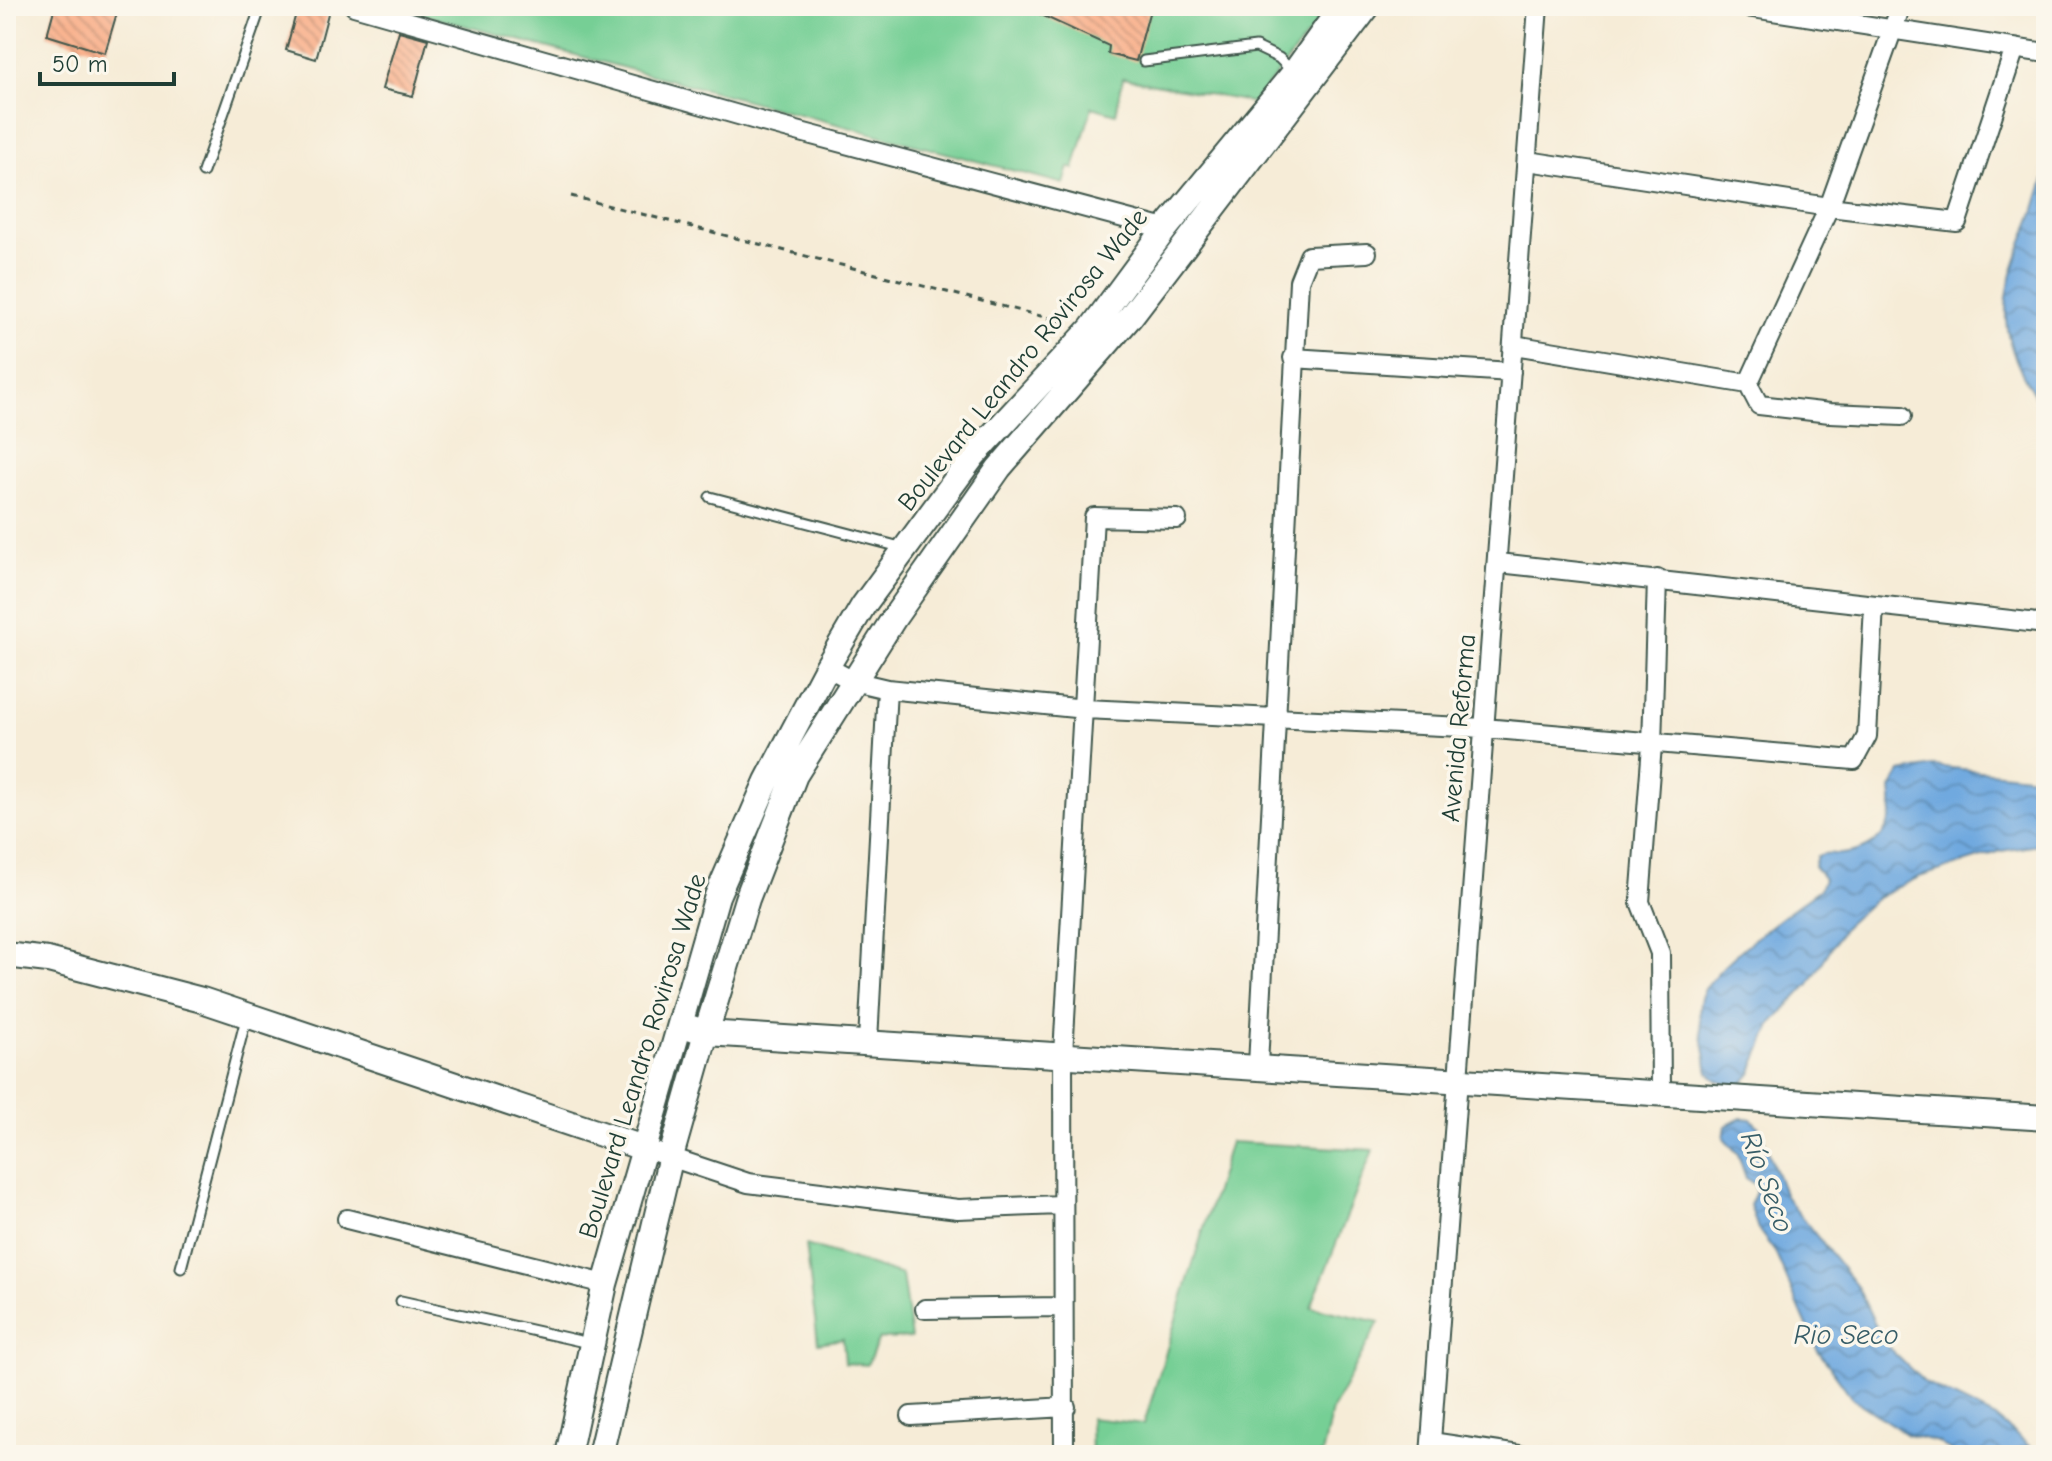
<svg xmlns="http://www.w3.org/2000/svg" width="2052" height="1461" viewBox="0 0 2052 1461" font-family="'Comic Neue',sans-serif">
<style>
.green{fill:#76cf95;stroke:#4a8664;stroke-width:2}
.water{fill:url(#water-waves);stroke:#47738a;stroke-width:2}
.building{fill:url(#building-back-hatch)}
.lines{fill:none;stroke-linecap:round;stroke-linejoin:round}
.lane-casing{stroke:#3f574c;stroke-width:13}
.street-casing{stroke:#3f574c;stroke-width:22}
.secondary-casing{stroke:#3f574c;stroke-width:28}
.path{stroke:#3f574c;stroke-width:3;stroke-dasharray:6 6;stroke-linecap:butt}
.lane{stroke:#fff;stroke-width:9}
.street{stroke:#fff;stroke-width:18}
.secondary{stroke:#fff;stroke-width:24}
.labels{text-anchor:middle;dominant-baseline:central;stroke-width:7;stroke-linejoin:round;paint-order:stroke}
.street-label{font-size:26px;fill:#1f3d34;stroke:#fbf7ec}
.water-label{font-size:28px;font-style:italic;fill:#375d67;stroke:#fbf7ec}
</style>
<defs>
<pattern id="water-waves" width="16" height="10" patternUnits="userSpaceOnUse" patternTransform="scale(2)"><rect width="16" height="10" fill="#6fa9df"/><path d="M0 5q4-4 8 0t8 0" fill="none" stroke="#5b8bb6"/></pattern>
<pattern id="building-back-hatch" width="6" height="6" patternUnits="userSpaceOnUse" patternTransform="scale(2)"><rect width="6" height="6" fill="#f9ac85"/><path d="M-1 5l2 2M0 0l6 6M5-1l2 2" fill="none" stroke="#c98d6e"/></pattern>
</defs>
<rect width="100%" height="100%" fill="#fbf7ec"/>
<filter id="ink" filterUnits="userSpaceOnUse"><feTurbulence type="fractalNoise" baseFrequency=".0125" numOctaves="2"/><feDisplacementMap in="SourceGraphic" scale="16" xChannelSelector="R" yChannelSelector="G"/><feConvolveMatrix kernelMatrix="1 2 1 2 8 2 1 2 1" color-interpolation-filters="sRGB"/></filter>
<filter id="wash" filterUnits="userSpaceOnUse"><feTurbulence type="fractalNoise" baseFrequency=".006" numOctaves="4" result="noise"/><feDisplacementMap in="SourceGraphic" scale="32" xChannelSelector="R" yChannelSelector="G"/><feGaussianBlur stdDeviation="1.8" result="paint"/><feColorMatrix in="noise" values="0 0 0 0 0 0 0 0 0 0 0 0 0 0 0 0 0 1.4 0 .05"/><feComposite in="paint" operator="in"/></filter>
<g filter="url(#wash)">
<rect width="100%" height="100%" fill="#f6ecd7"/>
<path class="green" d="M390,6H1331L1254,103L1123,78L1116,114L1092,107L1074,169L1069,167L1064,184Z
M1230,1142L1373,1150L1311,1307L1379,1322L1332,1410L1322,1455H1091L1090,1418L1144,1424Z
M806,1245L902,1275L911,1338L879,1339L867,1365L845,1363L843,1339L818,1343Z"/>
<path class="water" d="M2046,176V414C1995,335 1996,307 2030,223C2037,207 2039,191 2046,176Z
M1933,766L2046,778V844L2001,851L1919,877L1877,897L1844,927L1809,984L1772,1023L1751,1074L1741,1085C1723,1086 1707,1080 1706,1060C1704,1041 1696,1016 1701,998C1710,968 1792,909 1820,889L1824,879L1814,866L1817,856C1826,851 1832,855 1841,854C1880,850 1897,826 1891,789L1901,772Z
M1741,1118L1751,1119L1759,1127L1785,1196L1858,1288L1882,1339L1894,1353L1925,1383L1996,1418L2040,1455H1956L1938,1442L1908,1435L1853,1399L1817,1349L1775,1252L1758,1229L1750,1205L1756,1192L1755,1185L1746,1178L1738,1154L1724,1138L1726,1126Z"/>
<g id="blocks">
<path class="building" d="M55,6H119L105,53L47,35Z
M298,6H330L316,59L286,50Z
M1022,6H1151L1136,61L1108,54L1109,46Z
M399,31L428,39L413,96L382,89Z"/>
</g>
</g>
<g filter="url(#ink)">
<use href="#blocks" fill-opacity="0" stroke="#3f574c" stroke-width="2"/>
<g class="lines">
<g class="lane-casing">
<path id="lane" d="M1144,61L1256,47L1279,58L1292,71
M203,172L261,6
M710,497L904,548
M181,1268L247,1015
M401,1301L589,1343"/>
</g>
<g class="street-casing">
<path id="street" d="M354,6L763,122L1165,229
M1740,6L2046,53
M1528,161L1829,207L1957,222L2015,48
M1514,345L1748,384
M1293,358L1511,372
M1748,384L1829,207L1901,6
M1748,384L1759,405L1830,413L1902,416
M1499,563L2046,624
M1657,579L1652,745L1640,902L1660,953L1661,1093
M827,667L853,681L887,689L1085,709L1484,728L1854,760L1867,736L1874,605
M868,1041L887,689
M1258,1065L1299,281L1309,256L1367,253
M643,1148L748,1183L958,1209L1061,1205
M347,1219L605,1284
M925,1309L1061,1307
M911,1416L1066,1407
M1431,1442L1519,1455
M1064,1455L1063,1054L1094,517L1177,519
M1430,1455L1538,6"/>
</g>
<g class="secondary-casing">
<path id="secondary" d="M6,955L48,960L202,1000L643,1148
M692,1028L706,1033L2046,1118
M568,1455L605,1284L717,896L767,781L827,667L863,606L974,455L1091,329L1165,229L1294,73L1342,6
M600,1455L670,1160L706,1033L747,899L795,775L894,618L999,468L1131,316L1368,6"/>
</g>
<path class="path" d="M571,196L1068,323"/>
<use href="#lane" class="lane"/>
<use href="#street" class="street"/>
<use href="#secondary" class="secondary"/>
</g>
</g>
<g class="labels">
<g class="street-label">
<text transform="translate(1023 360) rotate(-51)">Boulevard Leandro Rovirosa Wade</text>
<text transform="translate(1459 728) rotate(-85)">Avenida Reforma</text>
<text transform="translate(643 1056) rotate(-73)">Boulevard Leandro Rovirosa Wade</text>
</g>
<g class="water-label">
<text transform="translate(1767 1182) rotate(70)">Río Seco</text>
<text x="1846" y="1335">Rio Seco</text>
</g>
</g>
<rect width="2052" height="1461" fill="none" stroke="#fbf7ec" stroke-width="32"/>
<path d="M40 72v12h134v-12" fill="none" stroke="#1f3d34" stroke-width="4"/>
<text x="52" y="72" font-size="24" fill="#1f3d34" stroke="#fbf7ec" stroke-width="6" paint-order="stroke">50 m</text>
</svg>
